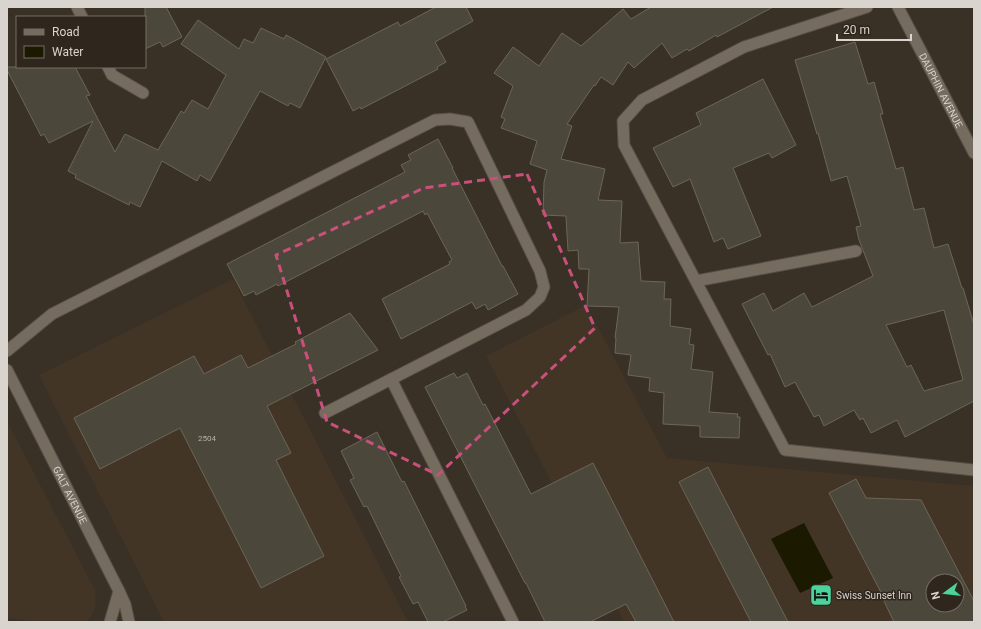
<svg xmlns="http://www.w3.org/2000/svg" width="981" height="629" viewBox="0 0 981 629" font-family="Roboto,sans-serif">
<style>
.built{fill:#433526;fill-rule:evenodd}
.water{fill:#1b1900}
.building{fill:#4c473b;stroke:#6c6659;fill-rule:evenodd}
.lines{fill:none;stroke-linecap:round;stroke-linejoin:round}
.service-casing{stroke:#544d44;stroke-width:13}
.minor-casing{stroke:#544d44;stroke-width:13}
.tertiary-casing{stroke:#544d44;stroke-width:13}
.service{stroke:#756b5f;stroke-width:11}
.minor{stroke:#756b5f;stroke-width:11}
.tertiary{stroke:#756b5f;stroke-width:11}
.marked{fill:none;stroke:#c9507d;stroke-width:3;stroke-dasharray:8 5;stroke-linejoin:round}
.labels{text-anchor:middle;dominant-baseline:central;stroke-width:3;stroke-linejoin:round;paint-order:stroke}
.number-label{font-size:8px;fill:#b6b1a8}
.street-label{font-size:10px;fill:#d9d4cd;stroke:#2f261d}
.poi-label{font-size:10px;fill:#d9d4cd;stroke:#2f261d;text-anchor:start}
</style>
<rect width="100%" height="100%" fill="#393026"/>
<path class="built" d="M233,279L408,622H164L39,375Z
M586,305L667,458L974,486V622H624L486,356ZM933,581H957V605H933Z
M7,421L95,590L96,601L95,608L91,617L86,622H81L80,621L78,622H43L7,618Z"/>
<path class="water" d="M804,523L833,578L800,593L771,539Z"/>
<path class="building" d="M145,7H166L182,37L163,47L160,42L145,49Z
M436,7H466L473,21L435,42L446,62L437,67L438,69L361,109L360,107L353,111L326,59L398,22L400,26Z
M651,7H773L717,37L716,35L689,51L687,49L672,58L662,43L634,68L628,62L613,85L601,77L595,86L594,85L567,124L572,126L561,159L605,169L598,200L622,201L620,243L638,242L641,281L665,282L664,299H671L670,326L691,329L689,344L694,345L691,369L713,372L709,412L738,414L737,417H740L739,438L700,437V426L663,424L664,393L649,391L650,378L628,375L631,355L615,353L616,338H615L619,307L587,306L589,269H579L578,250L568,251L566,216L543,215L544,182L547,170L530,164L537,141L501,128L505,119L501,117L513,86L494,73L513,47L539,66L562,33L581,46L623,9L631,19Z
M198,20L239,49L244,39L253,43L261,28L284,39L286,35L326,57L300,108L290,103L288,106L260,91L210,181L200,175L197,181L162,161L140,207L130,202L129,205L75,178L76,175L68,171L93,121L49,143L44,134L41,136L7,70V67H75L90,95L86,96L115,152L125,134L158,150L181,111L184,113L192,100L208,109L226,75L181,44Z
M855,42L868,84L874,82L883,114H880L896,169L903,167L914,210L924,208L934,248L948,244L962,288H963L974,325V401L905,437L897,420L871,433L863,418L860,420L854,410L824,426L819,415L814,417L795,382L785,387L770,354L768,355L742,304L764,293L773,311L804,293L812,307L873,276L859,240L856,227L861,226L847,176L831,181L818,133L817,134L795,60ZM944,310L963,380L924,391L911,365L907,367L886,325Z
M763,79L796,145L772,158L769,153L733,168L761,236L728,249L723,238L714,242L690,179L673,187L653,148L701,125L696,113Z
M438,139L453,168H452L502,266H503L518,294L488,310L485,304L476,309L472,302L401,339L382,299L450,264L449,262L452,260L427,213L425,215L423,211L278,286L277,284L256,295L254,291L244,296L227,264L405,172L401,165L411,160L408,155Z
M350,313L378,350L267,406L291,453L276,460L324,556L261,588L180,428L100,469L74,418L194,356L204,374L241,355L248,368L296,344L295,342Z
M454,373L457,378L467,373L483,405L485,404L531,494L593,463L674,622H636L626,604L590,622H545L526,583H525L425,387Z
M377,432L402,482L404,481L466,606H465L467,610L443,622H428L418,602L413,604L399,577L401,576L367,506L364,507L350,480L354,478L341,451Z
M708,467L788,622H751L679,482Z
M856,479L866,498L921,500L974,601V622H894L884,601L885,600L829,493ZM933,581H957V605H933Z"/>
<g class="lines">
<g class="service-casing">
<path id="service" d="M77,7L82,17
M867,7L744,47L642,100L623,121L624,145L785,450L974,470
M108,67L112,75L143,93
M696,281L856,251
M7,351L52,314L435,120L450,119L468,122L540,271L544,287L540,297L526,310L325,413
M391,379L513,622"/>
</g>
<g class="minor-casing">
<g id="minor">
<path id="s1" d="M898,7L974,153"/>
</g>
</g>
<g class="tertiary-casing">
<g id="tertiary">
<path id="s2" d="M7,370L119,591L125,604L129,622"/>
<path d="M110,622L119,591"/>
</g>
</g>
<use href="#service" class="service"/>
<use href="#minor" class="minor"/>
<use href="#tertiary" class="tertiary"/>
</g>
<path class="marked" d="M527,174L595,328L438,475L327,422L276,255L424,188Z"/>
<defs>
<g id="hotel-square" transform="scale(1.15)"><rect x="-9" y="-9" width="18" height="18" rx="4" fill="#4ad49c" stroke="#2f261d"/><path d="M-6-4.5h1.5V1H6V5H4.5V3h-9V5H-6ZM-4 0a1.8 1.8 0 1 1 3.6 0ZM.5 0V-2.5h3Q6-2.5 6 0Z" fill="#111"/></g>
</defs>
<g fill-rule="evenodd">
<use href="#hotel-square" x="821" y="595"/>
</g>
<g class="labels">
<g class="number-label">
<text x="207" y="438">2504</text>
</g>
<g class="street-label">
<text stroke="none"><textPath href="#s1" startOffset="94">DAUPHIN AVENUE</textPath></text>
<text stroke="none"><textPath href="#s2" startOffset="140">GALT AVENUE</textPath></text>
</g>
<g class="poi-label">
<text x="836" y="595">Swiss Sunset Inn</text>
</g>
</g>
<rect width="981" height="629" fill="none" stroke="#d9d4cd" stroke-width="16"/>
<rect x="16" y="16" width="130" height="52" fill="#2f261d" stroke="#736c63"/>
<rect x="24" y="29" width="20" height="6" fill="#756b5f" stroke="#736c63"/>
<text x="52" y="36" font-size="12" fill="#d9d4cd">Road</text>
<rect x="24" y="46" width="20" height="12" fill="#1b1900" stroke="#736c63"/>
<text x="52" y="56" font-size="12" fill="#d9d4cd">Water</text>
<g transform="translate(945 593) rotate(255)"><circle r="19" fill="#2f261d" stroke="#736c63"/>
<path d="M0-3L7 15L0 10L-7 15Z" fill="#4ad49c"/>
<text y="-6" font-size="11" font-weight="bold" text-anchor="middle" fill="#d9d4cd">N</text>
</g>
<path d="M837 34v6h74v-6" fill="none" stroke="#d9d4cd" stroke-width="2"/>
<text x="843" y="34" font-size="12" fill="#d9d4cd" stroke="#2f261d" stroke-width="3" paint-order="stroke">20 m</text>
</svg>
